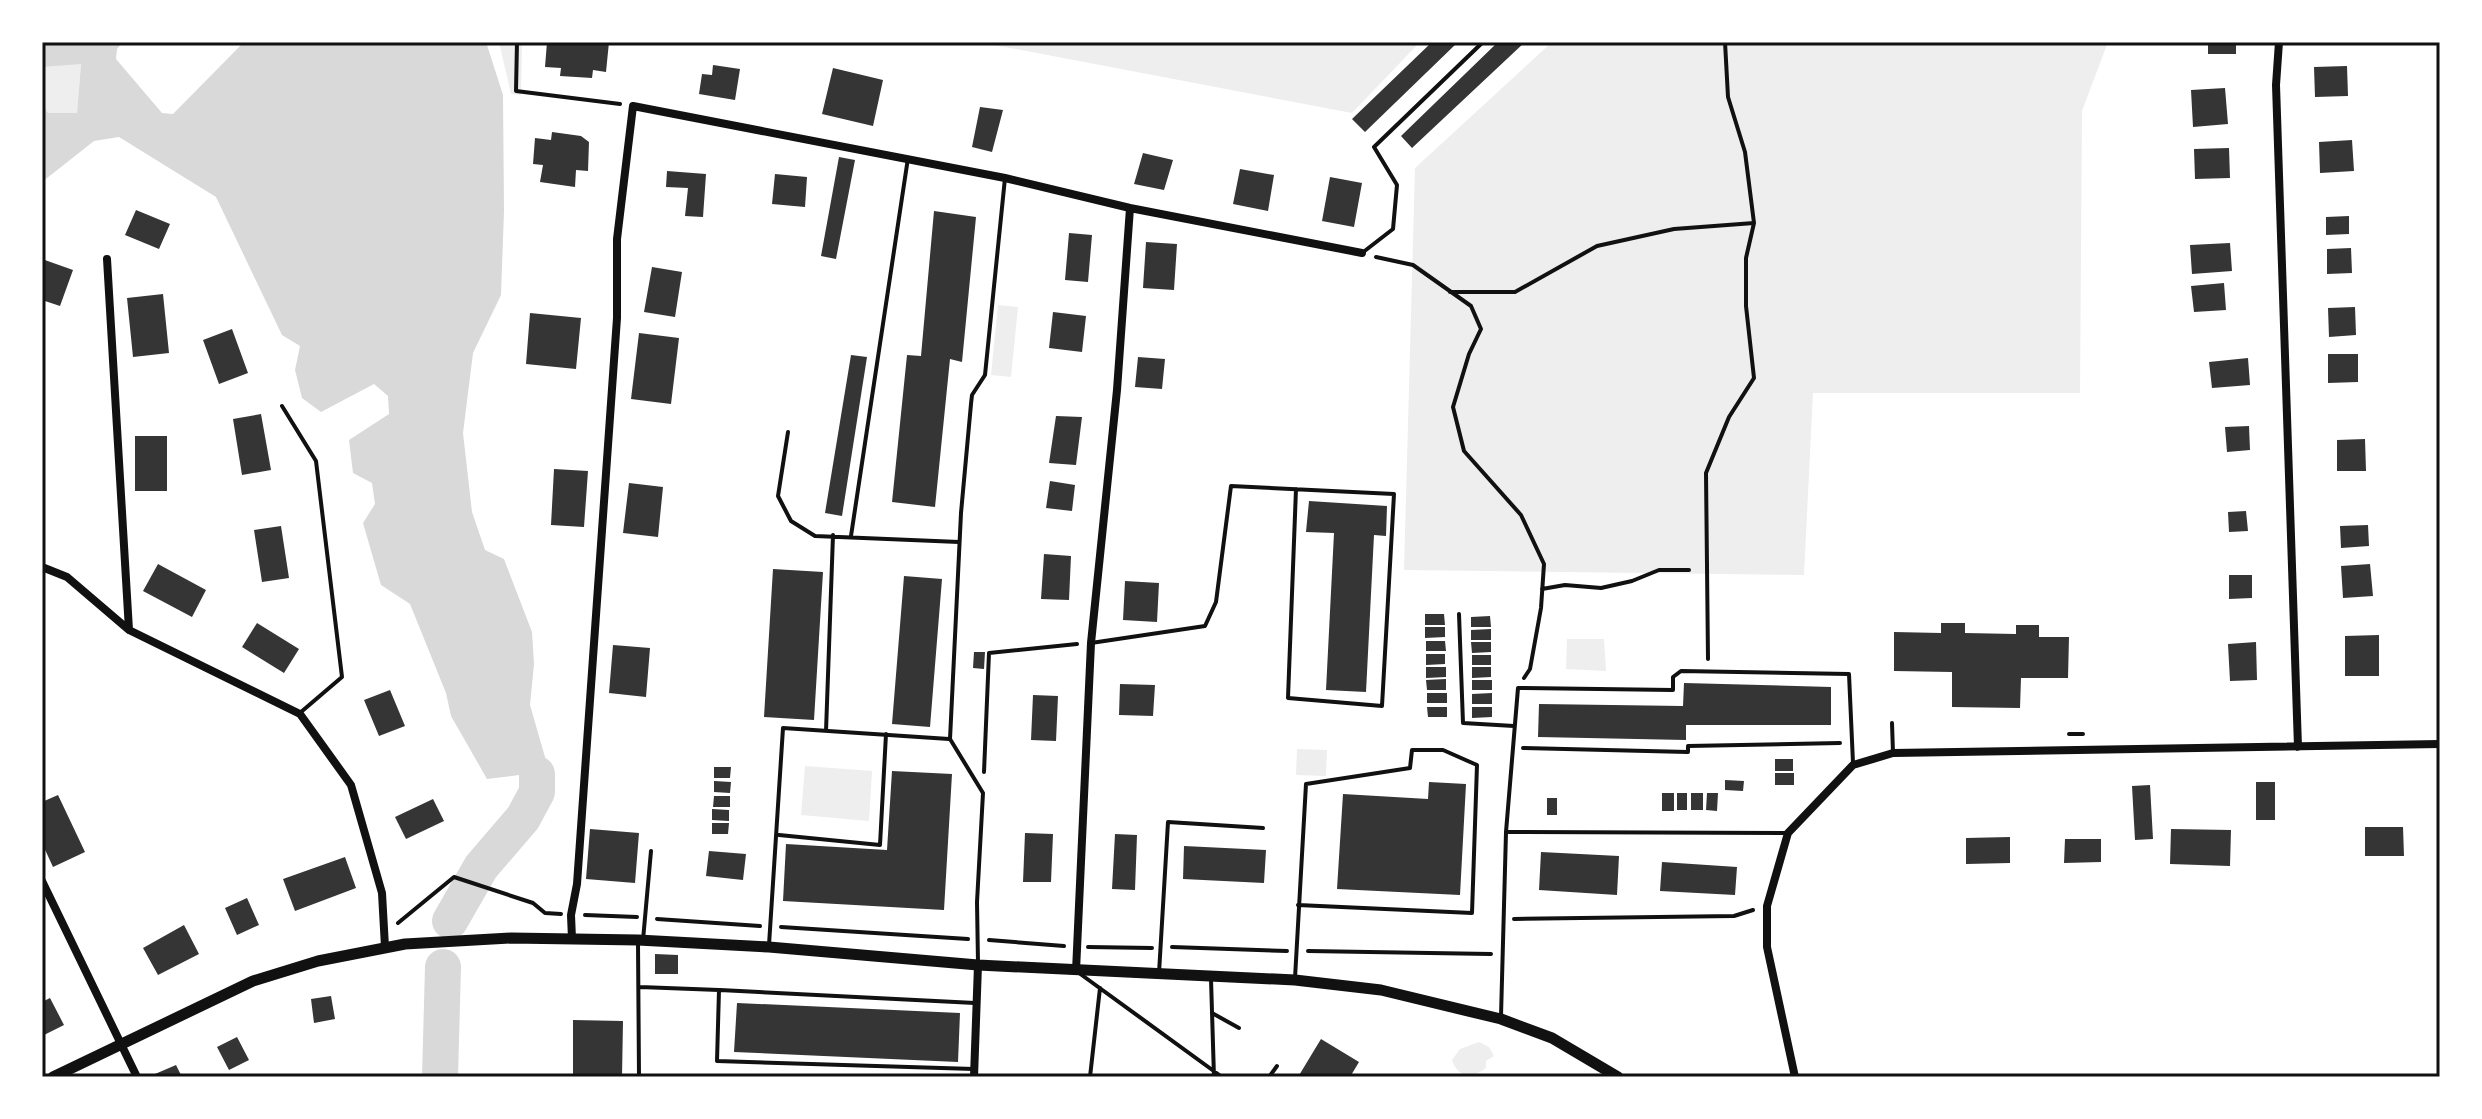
<svg xmlns="http://www.w3.org/2000/svg" width="2482" height="1119" viewBox="0 0 2482 1119" font-family="'Noto Sans',sans-serif">
<style>
.green{fill:#eee}
.water{fill:#d9d9d9}
.lines{fill:none;stroke-linecap:round;stroke-linejoin:round}
.river{stroke:#d9d9d9;stroke-width:36}
.building{fill:#353535}
.path{stroke:#111;stroke-width:4}
.service{stroke:#111;stroke-width:4}
.minor{stroke:#111;stroke-width:8}
.tertiary{stroke:#111;stroke-width:11}
.neatline{fill:none;stroke:#111;stroke-width:3}
</style>
<rect width="100%" height="100%" fill="#fff"/>
<path class="green" d="M499,42H522L521,95L511,94Z
M979,42H1420L1352,113Z
M1552,42H2108L2082,111L2080,393H1813L1804,575L1404,570L1415,168Z
M81,63L77,113H48L42,103V67Z
M998,305L1018,307L1011,377L991,375Z
M1567,639H1604L1606,671L1566,669Z
M1297,749L1327,750L1326,776L1296,775Z
M805,766L872,771L869,821L801,815Z
M1479,1042L1489,1047L1494,1056L1486,1061V1068C1472,1079 1458,1078 1452,1060L1460,1049Z"/>
<path class="water" d="M42,42H123L117,49L116,59L162,113L173,114L244,42H486L503,95L504,211L501,295L473,353L463,433L472,512L485,550L504,559L532,632L534,664L530,705L547,764L541,813L523,818L528,791L519,775L487,779L451,716L446,693L410,604L381,585L363,523L375,504L372,483L353,473L349,440L389,414L388,396L374,384L321,412L302,398L295,370L300,346L282,335L216,197L119,137L94,141L42,182V103L48,113H77L81,64L42,67Z"/>
<g class="lines">
<path class="river" d="M450,921L481,867L523,818L537,792V774
M440,1077L443,967"/>
</g>
<path class="building" d="M547,42H609L606,72L593,70L592,78L560,76L561,68L545,67Z
M1432,42H1458L1365,132L1352,119Z
M1498,42H1525L1412,148L1401,136Z
M2208,42H2236V54H2208Z
M713,65L740,69L735,100L699,94L702,74L712,75Z
M2347,66L2348,96L2315,97L2314,67Z
M833,68L883,80L873,126L822,114Z
M2225,88L2228,124L2193,127L2191,90Z
M980,107L1003,110L992,152L972,147Z
M552,132L581,136L589,142L588,171L576,170L575,187L540,182L543,165L533,164L535,138L551,140Z
M2352,140L2354,171L2320,173L2319,142Z
M2229,148L2230,178L2195,179L2194,149Z
M1143,153L1173,160L1164,190L1134,184Z
M839,157L855,160L836,259L821,256Z
M1240,169L1274,175L1268,211L1233,204Z
M667,171L706,174L703,217L685,216L688,188L666,187Z
M775,174L807,177L805,207L772,204Z
M1330,177L1362,183L1354,227L1322,221Z
M136,210L170,224L159,249L125,235Z
M934,211L976,217L962,362L950,359L935,507L892,502L907,355L921,356Z
M2349,216V234L2326,235V217Z
M1069,233L1092,235L1088,282L1065,280Z
M1146,242L1177,244L1174,290L1143,288Z
M2230,243L2232,271L2192,274L2190,245Z
M2351,248L2352,273L2327,274V249Z
M42,259L73,270L60,306L42,300Z
M652,267L682,272L675,317L644,312Z
M2224,283L2226,310L2194,312L2191,286Z
M163,294L169,353L133,357L127,298Z
M2355,307L2356,335L2329,337L2328,308Z
M1053,312L1086,316L1082,352L1049,348Z
M530,313L581,318L576,369L526,364Z
M232,329L248,373L219,384L203,340Z
M639,333L679,338L671,404L631,399Z
M2328,354H2358V382L2328,383Z
M851,355L867,357L842,516L825,513Z
M1138,357L1165,359L1162,389L1135,387Z
M2248,358L2250,385L2212,388L2209,362Z
M261,414L271,470L242,475L233,419Z
M1056,416L1082,417L1076,465L1049,463Z
M2249,426L2250,450L2227,452L2225,427Z
M135,436H167V491H135Z
M2365,439L2366,471H2337V440Z
M554,469L588,471L584,527L551,525Z
M1050,481L1075,485L1072,511L1046,508Z
M629,483L663,487L658,537L623,533Z
M1309,501L1387,506L1386,536L1374,535L1366,692L1326,690L1334,533L1306,532Z
M2246,511L2248,531L2229,532L2228,512Z
M2368,525L2369,546L2341,548L2340,526Z
M281,526L289,578L262,582L254,530Z
M1044,554L1071,556L1069,600L1041,599Z
M158,564L206,590L192,617L143,591Z
M2370,564L2373,596L2343,598L2341,566Z
M773,569L823,572L814,720L764,717Z
M2229,575H2252V598L2229,599Z
M904,576L942,579L930,727L892,724Z
M1125,581L1159,583L1157,622L1123,620Z
M1425,614H1444L1445,625H1425Z
M1490,616L1491,627H1471V617Z
M257,623L299,649L284,673L242,647Z
M1941,623H1965V633L2016,634V625H2039V637H2069L2068,678H2021L2020,708L1952,707V672L1894,671V632L1941,633Z
M1425,627H1445V637L1425,638Z
M1491,629V640H1471V630Z
M2379,635V676H2345V636Z
M1426,641H1445L1446,651H1426Z
M1471,642H1491V652L1472,653Z
M2256,642L2257,680L2230,681L2228,644Z
M613,645L650,648L646,697L609,693Z
M974,652H985L984,669L973,668Z
M1426,654H1445V664L1426,665Z
M1472,655H1491V665H1472Z
M1426,667H1446V677L1426,678Z
M1472,667H1491V677L1472,678Z
M1446,679V690H1427L1426,680Z
M1472,680H1492V690H1472Z
M1684,683L1831,687V725H1686V740L1538,737L1539,704L1683,706Z
M1120,684L1155,685L1153,716L1119,715Z
M390,690L405,726L379,736L364,700Z
M1427,693H1447V703H1427Z
M1492,693V704H1472V694Z
M1033,695L1058,696L1056,741L1031,740Z
M1427,707H1447V717H1428Z
M1472,707H1492V717L1472,718Z
M1775,759H1793V771H1775Z
M714,767H731L730,778H714Z
M892,771L952,774L944,910L783,901L786,844L887,850Z
M1775,773H1794V785H1775Z
M1725,780L1744,781L1743,791L1725,790Z
M714,781L731,782L730,793L714,792Z
M1429,782L1466,784L1460,895L1337,889L1343,794L1428,799Z
M2256,782H2275V820H2256Z
M2150,785L2153,839L2135,840L2132,786Z
M1662,793H1674V811H1662Z
M1677,793H1687V810H1677Z
M1691,793H1703V810H1691Z
M1707,793H1718L1717,811L1706,810Z
M58,795L85,852L53,867L42,843V802Z
M714,796H730V807H713Z
M1547,798H1557V815H1547Z
M433,799L444,821L406,839L395,817Z
M712,809L729,810V821L712,820Z
M712,823H729L728,834H712Z
M2365,827H2403L2404,856H2365Z
M590,829L639,833L635,883L586,879Z
M2171,829L2231,830L2230,866L2170,864Z
M1025,833L1053,834L1051,882H1023Z
M1115,834L1137,835L1135,890L1112,889Z
M2010,837V863L1966,864V838Z
M2065,839H2101V862L2064,863Z
M1184,846L1266,850L1264,883L1183,879Z
M709,851L746,854L743,880L706,876Z
M1541,852L1619,856L1617,895L1539,890Z
M345,857L356,888L295,911L283,879Z
M1662,862L1737,867L1735,895L1660,891Z
M247,898L259,925L237,935L225,908Z
M184,925L199,954L158,975L143,948Z
M655,954L678,955V974H655Z
M331,996L335,1019L314,1023L311,999Z
M50,998L64,1025L42,1036V1002Z
M737,1003L960,1013L958,1062L734,1052Z
M573,1020L623,1021L622,1077H573Z
M237,1037L249,1060L229,1070L217,1047Z
M1321,1039L1359,1062L1350,1077H1298Z
M176,1065L182,1077H157L155,1074Z"/>
<g class="lines">
<path class="path" d="M517,42L516,91L620,104
M1376,257L1413,265L1471,306L1481,329L1469,354L1453,407L1464,451L1521,515L1544,564L1541,608L1530,669L1524,678
M1450,292H1515L1597,246L1674,229L1754,223
M1542,589L1565,585L1601,588L1632,581L1659,570H1689
M1708,659L1706,473L1729,417L1754,378L1746,306V258L1754,223L1745,152L1728,97L1725,42
M2069,734H2083
M1523,748L1688,752V746L1840,743
M984,772L989,653L1077,644
M585,915L637,917
M657,919L760,926
M1514,919L1734,916L1753,910
M398,923L454,877L533,903L545,913L561,914
M781,927L968,939
M989,940L1064,946
M1088,947L1152,948
M1172,947L1287,951
M1308,951L1491,954"/>
<path class="service" d="M1362,253L1393,229L1397,185L1374,147L1483,42
M282,406L316,461L342,677L301,712
M788,432L778,496L791,521L815,536L959,542
M851,536L908,158
M1459,614L1463,723L1514,726
M1091,643L1205,626L1216,602L1231,486L1394,494L1382,706L1288,698L1296,489
M1892,723L1893,753
M826,731L833,535
M1506,832L1787,833
M779,835L880,845L886,734
M643,940L651,851
M638,943L639,1077
M769,945L783,728L949,739
M978,963L977,902L983,793L950,739L961,513L971,404L972,395L985,375L1005,178
M1079,973L1222,1077
M1159,973L1168,822L1263,828
M1295,978L1306,784L1410,768L1412,750H1443L1477,765L1472,913L1298,905
M1211,979L1214,1077
M640,987L719,990L717,1061L974,1069
M720,990L975,1003
M1212,1013L1239,1028
M1501,1016L1506,832L1518,688L1673,690V677L1681,671L1849,674L1853,763
M1090,1077L1100,988
M1269,1077L1277,1066"/>
<path class="minor" d="M2279,42L2276,85L2298,747
M107,259L129,630L300,714L351,785L382,893L385,947
M42,567L67,577L129,630
M42,881L137,1077
M572,939L571,915L577,884L617,318V239L633,106L1005,178L1130,208L1362,253
M1076,971L1091,643L1117,390L1130,208
M974,1077L978,965
M1795,1077L1767,947V906L1788,833L1853,765L1893,753L2440,744"/>
<path class="tertiary" d="M53,1077L253,981L318,961L405,944L511,938L638,940L769,947L978,965L1295,980L1381,990L1501,1019L1552,1038L1618,1077"/>
</g>
<rect width="2482" height="1119" fill="none" stroke="#ffffff" stroke-width="88"/>
<rect x="44" y="44" width="2394" height="1031" class="neatline"/>
</svg>
